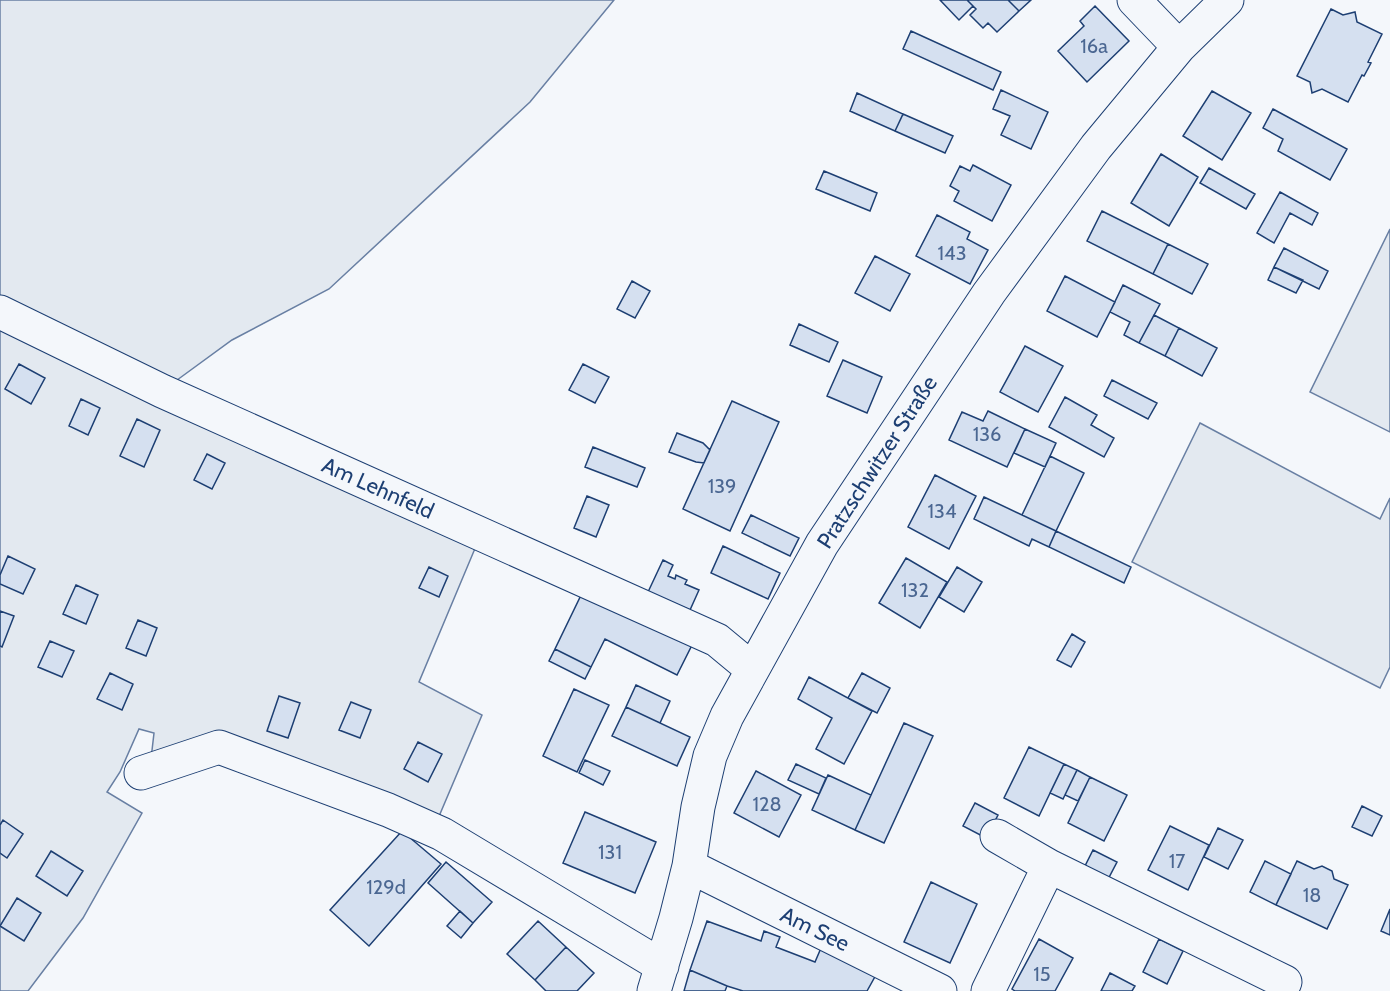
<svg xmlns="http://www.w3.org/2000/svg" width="1390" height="991" viewBox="0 0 1390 991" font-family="Cabin,sans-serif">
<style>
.green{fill:#e3e9f0;stroke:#687fa3;stroke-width:1.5}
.building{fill:#d5e0f0;stroke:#1d3f73;stroke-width:1.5}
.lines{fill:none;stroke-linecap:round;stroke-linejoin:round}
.minor-casing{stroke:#1d3f73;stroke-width:35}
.minor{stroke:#f4f7fb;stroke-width:33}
.labels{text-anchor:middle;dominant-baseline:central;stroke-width:4.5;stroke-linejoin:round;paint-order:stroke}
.number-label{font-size:20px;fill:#4b6792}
.street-label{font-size:22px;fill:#1d3f73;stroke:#f4f7fb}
</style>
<rect width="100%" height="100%" fill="#f4f7fb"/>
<path class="green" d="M0,0H614L530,102L329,289L232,340L173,383L0,300Z
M1390,229V432L1310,392Z
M0,323L479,539L419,682L482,715L437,821L325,773L151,759L154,733L139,729L120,772L107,792L142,813L83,918L28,991H0Z
M1200,423L1380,519L1390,498V667L1380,688L1132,562Z"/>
<path class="building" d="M940,0H967L973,6L959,20Z
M967,0H1008L1019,11L997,32L988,23L983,28L970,15L976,9Z
M1008,0H1031L1019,11Z
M1095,6L1129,41L1087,82L1058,51L1084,26L1080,21Z
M1331,9L1343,15L1355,12L1357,22L1382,34L1368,62L1371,63L1364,76L1362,75L1348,102L1322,89L1312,93L1310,82L1297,76Z
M911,31L1001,72L993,90L903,49Z
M1001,90L1048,112L1031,149L1001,135L1010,116L993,109Z
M1212,91L1251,113L1222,160L1183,136Z
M857,93L903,114L895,131L850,111Z
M1273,109L1347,149L1330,180L1278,151L1283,139L1263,128Z
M903,114L953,136L945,153L895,131Z
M1161,154L1198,177L1169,226L1131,203Z
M973,165L1011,185L992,221L954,201L959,191L950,186L960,166L970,171Z
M1209,168L1255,194L1246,209L1200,183Z
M824,171L877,193L870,211L816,189Z
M1280,192L1318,213L1312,225L1290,213L1274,243L1257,233Z
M1102,211L1168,244L1153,274L1087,241Z
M937,215L970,232L967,239L988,250L970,284L916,256Z
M1168,244L1208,264L1192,294L1153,274Z
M1284,248L1328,271L1319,289L1274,267Z
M875,256L910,274L890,311L855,293Z
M1274,267L1303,280L1296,293L1268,280Z
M1065,276L1115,302L1097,337L1047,311Z
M632,281L650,291L635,318L617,309Z
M1123,285L1160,304L1139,343L1124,335L1130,322L1110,312Z
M1154,315L1179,328L1165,356L1139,343Z
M799,324L838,342L829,362L790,345Z
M1179,328L1217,348L1202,376L1165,356Z
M1025,346L1063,366L1038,412L1000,392Z
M843,360L882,377L867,413L827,396Z
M19,364L45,378L31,404L5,389Z
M583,364L609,377L595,403L569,390Z
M1112,380L1157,403L1148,419L1104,396Z
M1065,397L1097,415L1091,425L1114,438L1104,457L1049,427Z
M81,399L100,408L88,435L69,426Z
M732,401L779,422L730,531L683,509Z
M988,411L1025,429L1007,467L949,440L962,412L983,421Z
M137,419L160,430L144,467L120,456Z
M1025,429L1056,443L1045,467L1014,453Z
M677,433L703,443L710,450L704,463L696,462L669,452Z
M593,447L645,468L637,487L585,467Z
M207,454L225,463L212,489L194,480Z
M1050,456L1084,473L1056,531L1022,515Z
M935,475L976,496L949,549L908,527Z
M587,496L609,505L596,537L574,528Z
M984,497L1056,531L1049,547L1032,539L1029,546L974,519Z
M751,515L799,538L790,556L742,533Z
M1056,531L1131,567L1124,583L1049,547Z
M723,546L780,573L768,599L711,573Z
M8,556L35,569L23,594L0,584V575Z
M906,558L947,582L920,628L879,603Z
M663,560L673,565L668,576L675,579L676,575L687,580L685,584L699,590L690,610L648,592Z
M429,567L448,576L439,597L419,588Z
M957,567L982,582L964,612L939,597Z
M76,585L98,595L86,624L63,614Z
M584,589L693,643L677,675L605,639L591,667L555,649Z
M0,611L14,616L2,647L0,646Z
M138,620L157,628L146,656L126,648Z
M1072,634L1085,642L1071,667L1057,660Z
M50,641L74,651L62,677L38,667Z
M555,649L591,667L585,679L549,661Z
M110,673L133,684L122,710L97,699Z
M862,673L890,688L877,713L848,698Z
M809,677L872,711L844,764L816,749L832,718L798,699Z
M636,685L670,701L660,723L626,707Z
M574,689L609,705L577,772L543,756Z
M279,696L300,703L288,738L267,731Z
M351,702L371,710L360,738L339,730Z
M626,707L690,737L677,766L612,736Z
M904,723L933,736L884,843L855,830Z
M418,742L442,754L428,782L404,769Z
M1029,747L1064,764L1039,816L1004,798Z
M585,760L610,771L603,785L579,773Z
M796,764L826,778L819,794L788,780Z
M1064,764L1077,770L1063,799L1050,793Z
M1077,770L1090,777L1078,801L1065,795Z
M756,771L801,795L779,837L734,813Z
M828,775L871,795L855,830L812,810Z
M1090,777L1127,795L1104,841L1068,823Z
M975,803L998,815L986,838L963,826Z
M1362,806L1382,816L1372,836L1352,827Z
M585,812L656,842L635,893L563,863Z
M3,820L23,834L7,858L0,853V825Z
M1170,826L1209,845L1188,890L1148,870Z
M1218,828L1243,840L1228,869L1204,857Z
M402,831L441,864L369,946L330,910Z
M1093,850L1117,862L1105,885L1081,874Z
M51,851L83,871L67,896L36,876Z
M1265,861L1291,874L1276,905L1250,892Z
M1297,861L1314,869L1322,866L1332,871L1334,879L1348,885L1327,929L1276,905Z
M446,862L492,902L473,923L428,883Z
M931,882L977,904L950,963L904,942Z
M17,898L41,913L24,941L0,926Z
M1390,909V935L1381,931Z
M460,911L473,923L461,938L447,926Z
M538,921L566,947L535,980L507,954Z
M707,921L761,941L764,931L780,937L776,947L815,962L824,941L877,973L867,991H743L727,986L690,970Z
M1039,939L1073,958L1055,991H1015L1012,989Z
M1159,939L1183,951L1167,984L1143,972Z
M566,947L594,973L577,991H546L535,980Z
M690,970L727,986L725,991H684Z
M1110,973L1135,986L1132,991H1101Z"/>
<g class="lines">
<g class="minor-casing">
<path id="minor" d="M1134,0L1179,47
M0,312L162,391L717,640L752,669
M141,773L219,747L388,810L442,834L662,966
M689,866L940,991
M1049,866L1285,982
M654,991L676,918L689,866L698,807L710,756L727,716L822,544L989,293L1096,147L1179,47L1227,0
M988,991L1049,866L997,836"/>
</g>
<use href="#minor" class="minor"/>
</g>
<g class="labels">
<g class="number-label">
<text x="1094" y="46">16a</text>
<text x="952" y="253">143</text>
<text x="987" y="434">136</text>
<text x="722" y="486">139</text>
<text x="942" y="511">134</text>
<text x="915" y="590">132</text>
<text x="767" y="804">128</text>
<text x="610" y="852">131</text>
<text x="1177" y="861">17</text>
<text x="386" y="887">129d</text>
<text x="1312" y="895">18</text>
<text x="1042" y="974">15</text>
</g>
<g class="street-label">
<text transform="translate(877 462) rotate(-57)">Pratzschwitzer Straße</text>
<text transform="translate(378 488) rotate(24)">Am Lehnfeld</text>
<text transform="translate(815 929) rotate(26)">Am See</text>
</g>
</g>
</svg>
